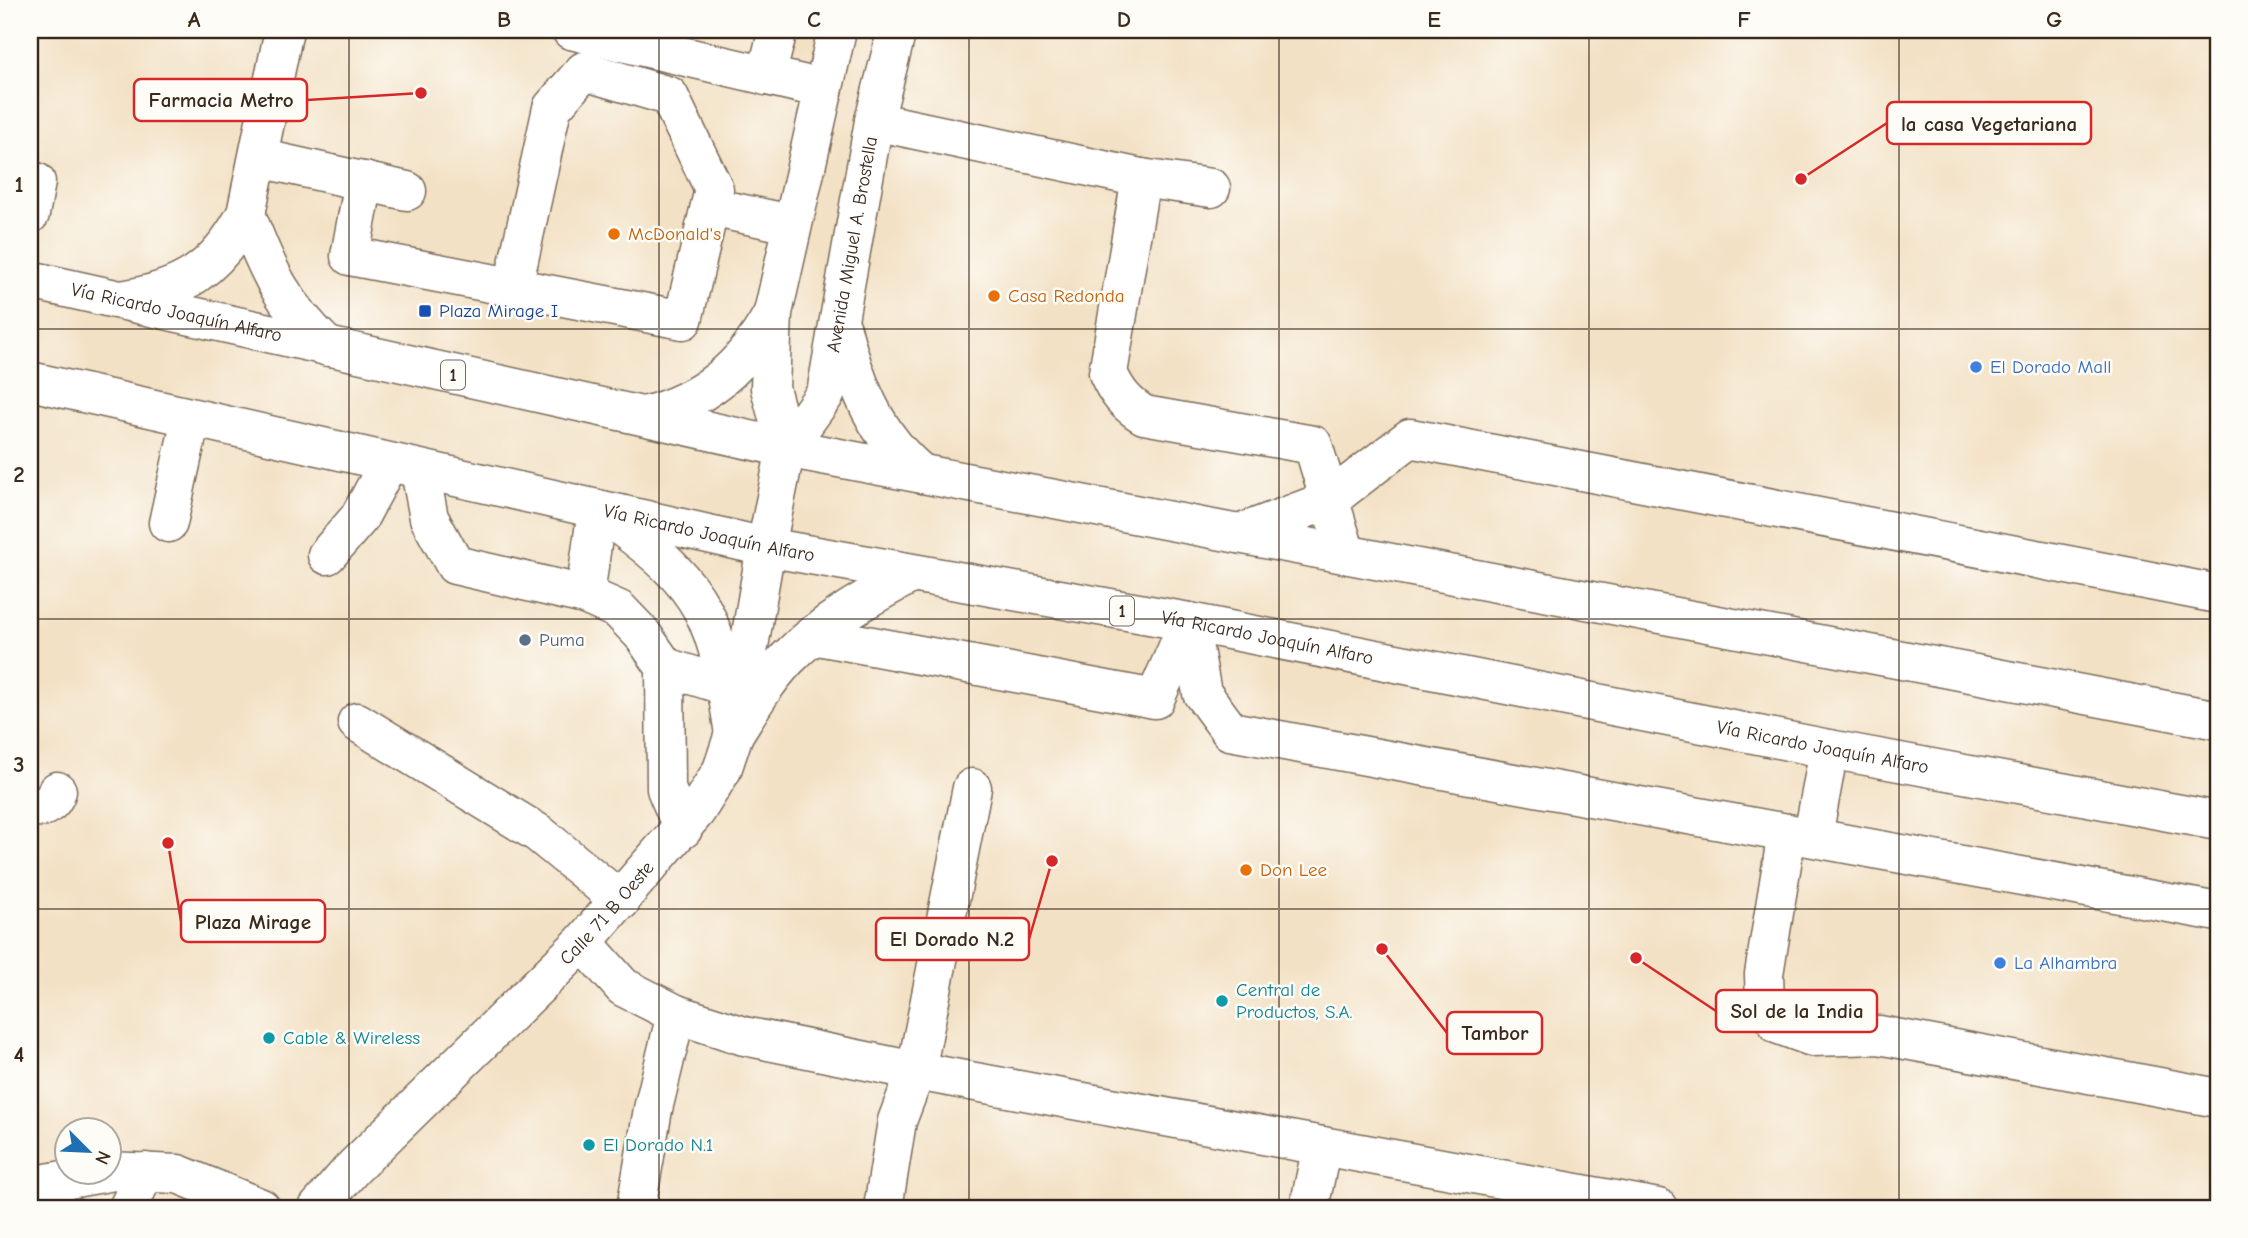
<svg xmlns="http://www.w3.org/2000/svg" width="2248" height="1238" viewBox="0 0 2248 1238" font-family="'Comic Neue',sans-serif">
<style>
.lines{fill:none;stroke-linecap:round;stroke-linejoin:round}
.minor-casing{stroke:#7b6a58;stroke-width:41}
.major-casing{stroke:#7b6a58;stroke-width:41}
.minor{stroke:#fff;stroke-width:38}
.major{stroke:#fff;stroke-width:38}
.grid{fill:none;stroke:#3b2a1e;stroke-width:2;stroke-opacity:0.55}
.food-dot{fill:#e8710a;stroke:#fdfcf7;stroke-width:2.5}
.transit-dot{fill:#1a4fb4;stroke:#fdfcf7;stroke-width:2.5}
.shop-dot{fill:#3f7fe0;stroke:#fdfcf7;stroke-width:2.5}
.service-dot{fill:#5c6f8a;stroke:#fdfcf7;stroke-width:2.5}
.culture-dot{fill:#0f9aa8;stroke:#fdfcf7;stroke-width:2.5}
.labels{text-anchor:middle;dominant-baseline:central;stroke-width:5;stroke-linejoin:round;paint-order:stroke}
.shield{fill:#fdfcf7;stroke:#75695f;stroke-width:2}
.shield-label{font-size:18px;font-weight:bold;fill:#3b2a1e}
.food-label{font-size:19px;fill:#c56008;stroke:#fdfcf7;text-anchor:start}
.street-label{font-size:19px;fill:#3b2a1e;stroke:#fdfcf7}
.transit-label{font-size:19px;fill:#164399;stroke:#fdfcf7;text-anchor:start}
.shop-label{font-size:19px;fill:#366cbe;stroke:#fdfcf7;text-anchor:start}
.service-label{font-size:19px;fill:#4e5e75;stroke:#fdfcf7;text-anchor:start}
.culture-label{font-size:19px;fill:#0d838f;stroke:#fdfcf7;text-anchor:start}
.leader{fill:none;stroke:#d62828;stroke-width:2.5}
.callout-dot{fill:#d62828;stroke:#fdfcf7;stroke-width:2.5}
.callout{fill:#fdfcf7;stroke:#d62828;stroke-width:2.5}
.callout-label{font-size:21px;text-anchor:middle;font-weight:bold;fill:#3b2a1e}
.neatline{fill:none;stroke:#3b2a1e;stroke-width:2.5}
.grid-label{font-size:23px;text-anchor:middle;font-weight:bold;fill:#3b2a1e}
</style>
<rect width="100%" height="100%" fill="#fdfcf7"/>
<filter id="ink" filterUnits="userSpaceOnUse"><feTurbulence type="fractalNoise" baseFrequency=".0143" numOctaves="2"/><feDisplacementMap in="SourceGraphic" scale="14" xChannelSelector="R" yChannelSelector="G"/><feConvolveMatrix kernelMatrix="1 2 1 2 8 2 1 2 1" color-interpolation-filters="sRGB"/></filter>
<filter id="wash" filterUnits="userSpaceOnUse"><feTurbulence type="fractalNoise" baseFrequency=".00686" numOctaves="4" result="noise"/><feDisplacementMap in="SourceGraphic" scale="28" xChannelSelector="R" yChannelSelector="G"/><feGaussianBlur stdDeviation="1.57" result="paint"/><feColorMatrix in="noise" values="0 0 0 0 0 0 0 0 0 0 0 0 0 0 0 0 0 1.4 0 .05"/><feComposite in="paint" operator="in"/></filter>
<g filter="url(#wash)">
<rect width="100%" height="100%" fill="#f3e1c5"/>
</g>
<g filter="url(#ink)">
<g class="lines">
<g class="minor-casing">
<g id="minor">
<path d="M571,30L823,89"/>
<path d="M766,76L778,30"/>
<path d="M874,121L1141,178L1211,188"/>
<path d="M259,158L407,191"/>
<path d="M1141,178L1108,373C1117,393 1126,404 1144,415L1313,445L1346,554"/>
<path d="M30,181L36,182L30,214"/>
<path d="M364,181L350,256L683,320L714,189L669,96L584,71L552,108L513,287"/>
<path d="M710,207L791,224"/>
<path d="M246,214C268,272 282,303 328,347"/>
<path d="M121,300C183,290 216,270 246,214L284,30"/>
<path d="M420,471L429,518L455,565L585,595L619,610L642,634L665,667L727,686"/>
<path d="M168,523L191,418"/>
<path d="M1239,534L1329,500L1410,438L2218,594"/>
<path d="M327,555L359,518L388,464"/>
<path d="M585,595L597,509"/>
<path d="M1189,622L1202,693L1230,731L2218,912"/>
<path d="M813,635L1155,699L1189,622"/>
<path d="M665,667L666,789L683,829"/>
<path d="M357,722L538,833L621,901"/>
<path d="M30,806C43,810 53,804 57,791"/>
<path d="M1787,833L1764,974L1765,1005L1779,1025L1812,1037L1879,1035L2218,1098"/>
<path d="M1813,836L1829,749"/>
<path d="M583,942L623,987L676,1014L744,1036L916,1071L1658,1208"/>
<path d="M108,1171L178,1174L261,1208"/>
<path d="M30,1186L108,1172"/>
<path d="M128,1208L145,1172"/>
<path id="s1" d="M318,1208L352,1169L583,942L697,810L722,770L734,734L766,547"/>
<path d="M636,1208L653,1109L676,1014"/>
<path d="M883,1208L897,1121L916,1071L972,788"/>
<path d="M1309,1208L1322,1146"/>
</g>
</g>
<g class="major-casing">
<g id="major">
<path id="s2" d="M30,280L786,448L2218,720"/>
<path d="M842,329C856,385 876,437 922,474"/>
<path id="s3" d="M30,381L766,547L1189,622L1829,749L2218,821"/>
<path d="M644,416C703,401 743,368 772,315"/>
<path d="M786,448L770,388L773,313L837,30"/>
<path d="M611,519C708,589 716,618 734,734"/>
<path id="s4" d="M766,547L786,448L826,393L874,121L897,30"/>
<path d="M734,734C750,709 766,681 787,659C823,622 867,598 911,574"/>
</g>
</g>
<use href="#minor" class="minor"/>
<use href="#major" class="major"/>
</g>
</g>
<path class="grid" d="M349,30V1208M659,30V1208M969,30V1208M1279,30V1208M1589,30V1208M1899,30V1208M30,329H2218M30,619H2218M30,909H2218"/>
<g class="food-dot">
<circle cx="614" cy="234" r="7"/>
<circle cx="994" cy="296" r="7"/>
<circle cx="1246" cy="870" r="7"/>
</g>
<rect class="transit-dot" x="418" y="304" width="14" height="14" rx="3.5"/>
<g class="shop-dot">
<circle cx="1976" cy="367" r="7"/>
<circle cx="2000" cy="963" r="7"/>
</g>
<circle class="service-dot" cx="525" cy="640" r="7"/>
<g class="culture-dot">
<circle cx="1222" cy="1001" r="7"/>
<circle cx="269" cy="1038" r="7"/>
<circle cx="589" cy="1145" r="7"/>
</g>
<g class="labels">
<g class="shield">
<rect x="441" y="360.5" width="24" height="29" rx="5"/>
<rect x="1110" y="596.5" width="24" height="29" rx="5"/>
</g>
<g class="shield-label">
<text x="453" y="375">1</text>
<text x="1122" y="611">1</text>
</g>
<g class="food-label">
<text x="628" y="234">McDonald's</text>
<text x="1008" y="296">Casa Redonda</text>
<text x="1260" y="870">Don Lee</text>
</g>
<g class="street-label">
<text stroke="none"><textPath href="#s4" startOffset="320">Avenida Miguel A. Brostella</textPath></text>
<text stroke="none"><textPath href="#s2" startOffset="150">Vía Ricardo Joaquín Alfaro</textPath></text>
<text stroke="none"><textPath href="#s3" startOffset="696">Vía Ricardo Joaquín Alfaro</textPath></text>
<text stroke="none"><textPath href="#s3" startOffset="1264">Vía Ricardo Joaquín Alfaro</textPath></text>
<text stroke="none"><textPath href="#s3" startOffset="1830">Vía Ricardo Joaquín Alfaro</textPath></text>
<text stroke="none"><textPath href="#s1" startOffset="413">Calle 71 B Oeste</textPath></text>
</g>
<g class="transit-label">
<text x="439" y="311">Plaza Mirage I</text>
</g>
<g class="shop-label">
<text x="1990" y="367">El Dorado Mall</text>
<text x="2014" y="963">La Alhambra</text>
</g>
<g class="service-label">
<text x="539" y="640">Puma</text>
</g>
<g class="culture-label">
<text x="1236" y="990">Central de<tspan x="1236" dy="22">Productos, S.A.</tspan></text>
<text x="283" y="1038">Cable &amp; Wireless</text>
<text x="603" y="1145">El Dorado N.1</text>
</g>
</g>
<path class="leader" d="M421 93L307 100M1801 179L1887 123M168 843L181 921M1052 861L1029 939M1636 958L1716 1011M1382 949L1447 1033"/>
<g class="callout-dot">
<circle cx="421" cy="93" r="7"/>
<circle cx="1801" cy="179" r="7"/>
<circle cx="168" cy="843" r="7"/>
<circle cx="1052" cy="861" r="7"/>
<circle cx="1636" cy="958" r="7"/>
<circle cx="1382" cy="949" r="7"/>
</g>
<g class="callout">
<rect x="134" y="79" width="173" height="42" rx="7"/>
<rect x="1887" y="102" width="204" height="42" rx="7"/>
<rect x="181" y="900" width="144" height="42" rx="7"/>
<rect x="876" y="918" width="153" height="42" rx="7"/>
<rect x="1716" y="990" width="161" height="42" rx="7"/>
<rect x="1447" y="1012" width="95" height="42" rx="7"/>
</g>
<g class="callout-label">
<text x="221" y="107">Farmacia Metro</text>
<text x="1989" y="131">la casa Vegetariana</text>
<text x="253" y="929">Plaza Mirage</text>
<text x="952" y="946">El Dorado N.2</text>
<text x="1797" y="1018">Sol de la India</text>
<text x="1495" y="1040">Tambor</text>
</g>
<rect width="2248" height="1238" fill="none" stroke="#fdfcf7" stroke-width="77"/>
<g transform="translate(88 1151) rotate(114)"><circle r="33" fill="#fdfcf7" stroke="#afa8a0" stroke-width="2"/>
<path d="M0-5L12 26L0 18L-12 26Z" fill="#1f6fb2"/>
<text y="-10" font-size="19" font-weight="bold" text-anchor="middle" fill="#3b2a1e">N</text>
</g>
<rect x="38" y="38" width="2172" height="1162" class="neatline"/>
<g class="grid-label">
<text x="194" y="27">A</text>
<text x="504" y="27">B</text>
<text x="814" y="27">C</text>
<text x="1124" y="27">D</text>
<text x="1434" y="27">E</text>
<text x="1744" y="27">F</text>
<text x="2054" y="27">G</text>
<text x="19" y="192">1</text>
<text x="19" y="482">2</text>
<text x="19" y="772">3</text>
<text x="19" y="1062">4</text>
</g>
</svg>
